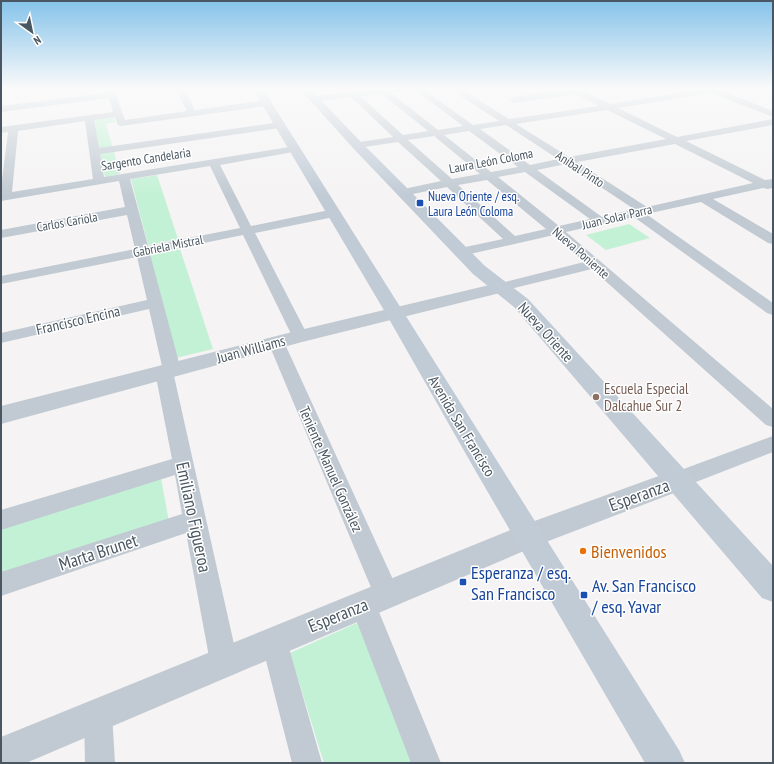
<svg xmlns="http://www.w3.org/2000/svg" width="774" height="764" viewBox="0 0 774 764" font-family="'PT Sans Narrow',sans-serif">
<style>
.green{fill:#c3f1d5}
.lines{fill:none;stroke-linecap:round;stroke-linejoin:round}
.minor{fill:#c1cad2;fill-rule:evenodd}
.tertiary{fill:#c1cad2;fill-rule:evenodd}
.secondary{fill:#c1cbd6;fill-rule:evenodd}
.transit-dot{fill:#1a4fb4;stroke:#fff;stroke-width:1.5}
.education-dot{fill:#8d6e63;stroke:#fff;stroke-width:1.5}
.food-dot{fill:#e8710a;stroke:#fff;stroke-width:1.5}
.labels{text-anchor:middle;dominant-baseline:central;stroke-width:3;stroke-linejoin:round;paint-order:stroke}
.far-street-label{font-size:13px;fill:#4a5661;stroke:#fff}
.far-transit-label{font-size:13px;fill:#164399;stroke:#fff;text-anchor:start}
.street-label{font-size:15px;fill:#4a5661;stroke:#fff}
.education-label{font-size:15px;fill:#785e54;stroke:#fff;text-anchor:start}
.near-street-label{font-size:18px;fill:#4a5661;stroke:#fff}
.near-food-label{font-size:18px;fill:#c56008;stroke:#fff;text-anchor:start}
.near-transit-label{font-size:18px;fill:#164399;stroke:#fff;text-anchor:start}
</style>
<rect width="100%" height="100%" fill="#f5f3f3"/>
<path class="green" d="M114,117L116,122L106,124L120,174L105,177L92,120Z
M157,175L178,239L148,245L131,179Z
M629,224L650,238L606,250L586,235Z
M180,249L213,349L176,358L150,255Z
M161,478L169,522L1,578V527Z
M359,622L417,763H324L290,653Z"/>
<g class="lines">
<path class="minor" d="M106,89H114L125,120L187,111L176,89H184L195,110L267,100L271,103L267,106L121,126L118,125L115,117L94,120L99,148L280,122L285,125L280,128L100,154L104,177L295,146L300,149L299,151L220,165L251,226L334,209L338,210L340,213L338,216L334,217L255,233L308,336L306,340L300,341L294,340L292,336L243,235L150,254L181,370L178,374L174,376L238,662L234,672L224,676L214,672L210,662L186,533L1,596V572L182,514L175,475L1,530V510L172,459L155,372L158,368L162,366L149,309L1,343V333L147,300L137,257L1,284V276L135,249L127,215L1,238V230L125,207L119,181L1,201V188L8,132L1,133V127L113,112L109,98L1,112V106L107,93ZM85,121L93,179L12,192L18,131ZM210,166L240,228L148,246L130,179Z
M383,89H406L405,91L391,93L438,130L463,126L414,89H423L473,125L499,121L453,91L452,89H461L509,119L599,106L575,94L514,103L510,100L514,97L568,89H587L588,90L585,92L610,104L705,89H721L720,90L773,111V117L711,93L618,108L677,137L773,119V125L686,141L765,180L773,179L772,188L768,189L763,188L713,199L773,234V244L768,243L701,202L646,214L773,303V315L767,313L634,217L566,232L773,409V427L766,425L592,269L502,291L497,290L495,287L497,284L584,262L554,235L461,256L456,255L454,252L456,249L503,239L447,187L403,196L399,194L397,192L399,190L441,181L398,142L357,148L353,147L352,145L353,143L393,137L351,97L315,102L311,99L315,96ZM382,94L428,131L403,135L360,96ZM607,110L666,139L569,157L516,124ZM506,125L558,159L530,165L480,129ZM469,131L518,167L491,172L444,135ZM434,136L480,174L452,179L408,140ZM675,144L753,183L647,207L577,162ZM566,164L634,209L602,217L537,170ZM525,172L590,219L559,226L498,177ZM487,180L546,229L515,236L458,185Z
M276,337L282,338L284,342L396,586L399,595L396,604L387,607L378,604L268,342L270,338Z
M773,436V452L678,489L670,486L667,480L670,474Z
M363,592L372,595L441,763H411L350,604L354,595Z
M274,628L283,632L287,641L322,763H292L261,641L265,632Z
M98,700L108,704L112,714L115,763H85L84,714L88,704Z"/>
<path class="tertiary" d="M1,89H9L8,91L1,92Z
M502,282L508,283L511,287L508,291L302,342L1,424V406L300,330Z
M678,469L687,472L691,480L687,488L538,545L26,763H1V737L518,527Z"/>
<path class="secondary" d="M253,89H263L679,750L685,763H645L475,470L385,312Z
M300,89H310L361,142L485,266L528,299L773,566V602L762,598L514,307L473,274L353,148Z"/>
</g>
<linearGradient id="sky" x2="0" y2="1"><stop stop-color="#85c3ea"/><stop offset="0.45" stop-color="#fafafa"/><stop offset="1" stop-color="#fafafa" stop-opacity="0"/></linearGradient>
<rect width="774" height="196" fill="url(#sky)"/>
<g class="transit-dot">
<rect x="416" y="199" width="8" height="8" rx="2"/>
<rect x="459" y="578" width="8" height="8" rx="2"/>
<rect x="580" y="591" width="8" height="8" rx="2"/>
</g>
<circle class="education-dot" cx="596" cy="397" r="4"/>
<circle class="food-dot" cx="583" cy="551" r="4"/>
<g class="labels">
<g class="far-street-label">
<text transform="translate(146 159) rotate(-9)">Sargento Candelaria</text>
<text transform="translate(491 161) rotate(-11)">Laura León Coloma</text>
<text transform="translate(580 169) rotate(33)">Aníbal Pinto</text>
<text transform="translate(617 217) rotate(-13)">Juan Solar Parra</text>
<text transform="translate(67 222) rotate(-10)">Carlos Cariola</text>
<text transform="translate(168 246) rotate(-11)">Gabriela Mistral</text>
<text transform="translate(581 253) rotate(41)">Nueva Poniente</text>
</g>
<g class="far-transit-label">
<text x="428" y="196">Nueva Oriente / esq.<tspan x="428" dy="15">Laura León Coloma</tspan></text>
</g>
<g class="street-label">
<text transform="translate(78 320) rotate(-13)">Francisco Encina</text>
<text transform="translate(546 332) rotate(48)">Nueva Oriente</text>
<text transform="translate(251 349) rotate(-15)">Juan Williams</text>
<text transform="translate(462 426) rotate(59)">Avenida San Francisco</text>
<text transform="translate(331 469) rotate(66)">Teniente Manuel González</text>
</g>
<g class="education-label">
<text x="604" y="388">Escuela Especial<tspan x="604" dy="17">Dalcahue Sur 2</tspan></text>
</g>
<g class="near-street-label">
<text transform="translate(639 495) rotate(-20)">Esperanza</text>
<text transform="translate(194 517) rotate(78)">Emiliano Figueroa</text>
<text transform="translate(98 552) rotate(-18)">Marta Brunet</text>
<text transform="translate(338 615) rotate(-22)">Esperanza</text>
</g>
<g class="near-food-label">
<text x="591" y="551">Bienvenidos</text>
</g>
<g class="near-transit-label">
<text x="471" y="572">Esperanza / esq.<tspan x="471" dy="21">San Francisco</tspan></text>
<text x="592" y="585">Av. San Francisco<tspan x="592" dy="21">/ esq. Yavar</tspan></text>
</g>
</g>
<rect width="774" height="764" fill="none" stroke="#4a5661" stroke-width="4"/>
<g transform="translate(32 32) rotate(147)" stroke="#ffffff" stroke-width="3" paint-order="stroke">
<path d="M0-3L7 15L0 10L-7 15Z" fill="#4a5661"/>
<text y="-6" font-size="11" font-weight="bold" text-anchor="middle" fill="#4a5661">N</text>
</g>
</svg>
